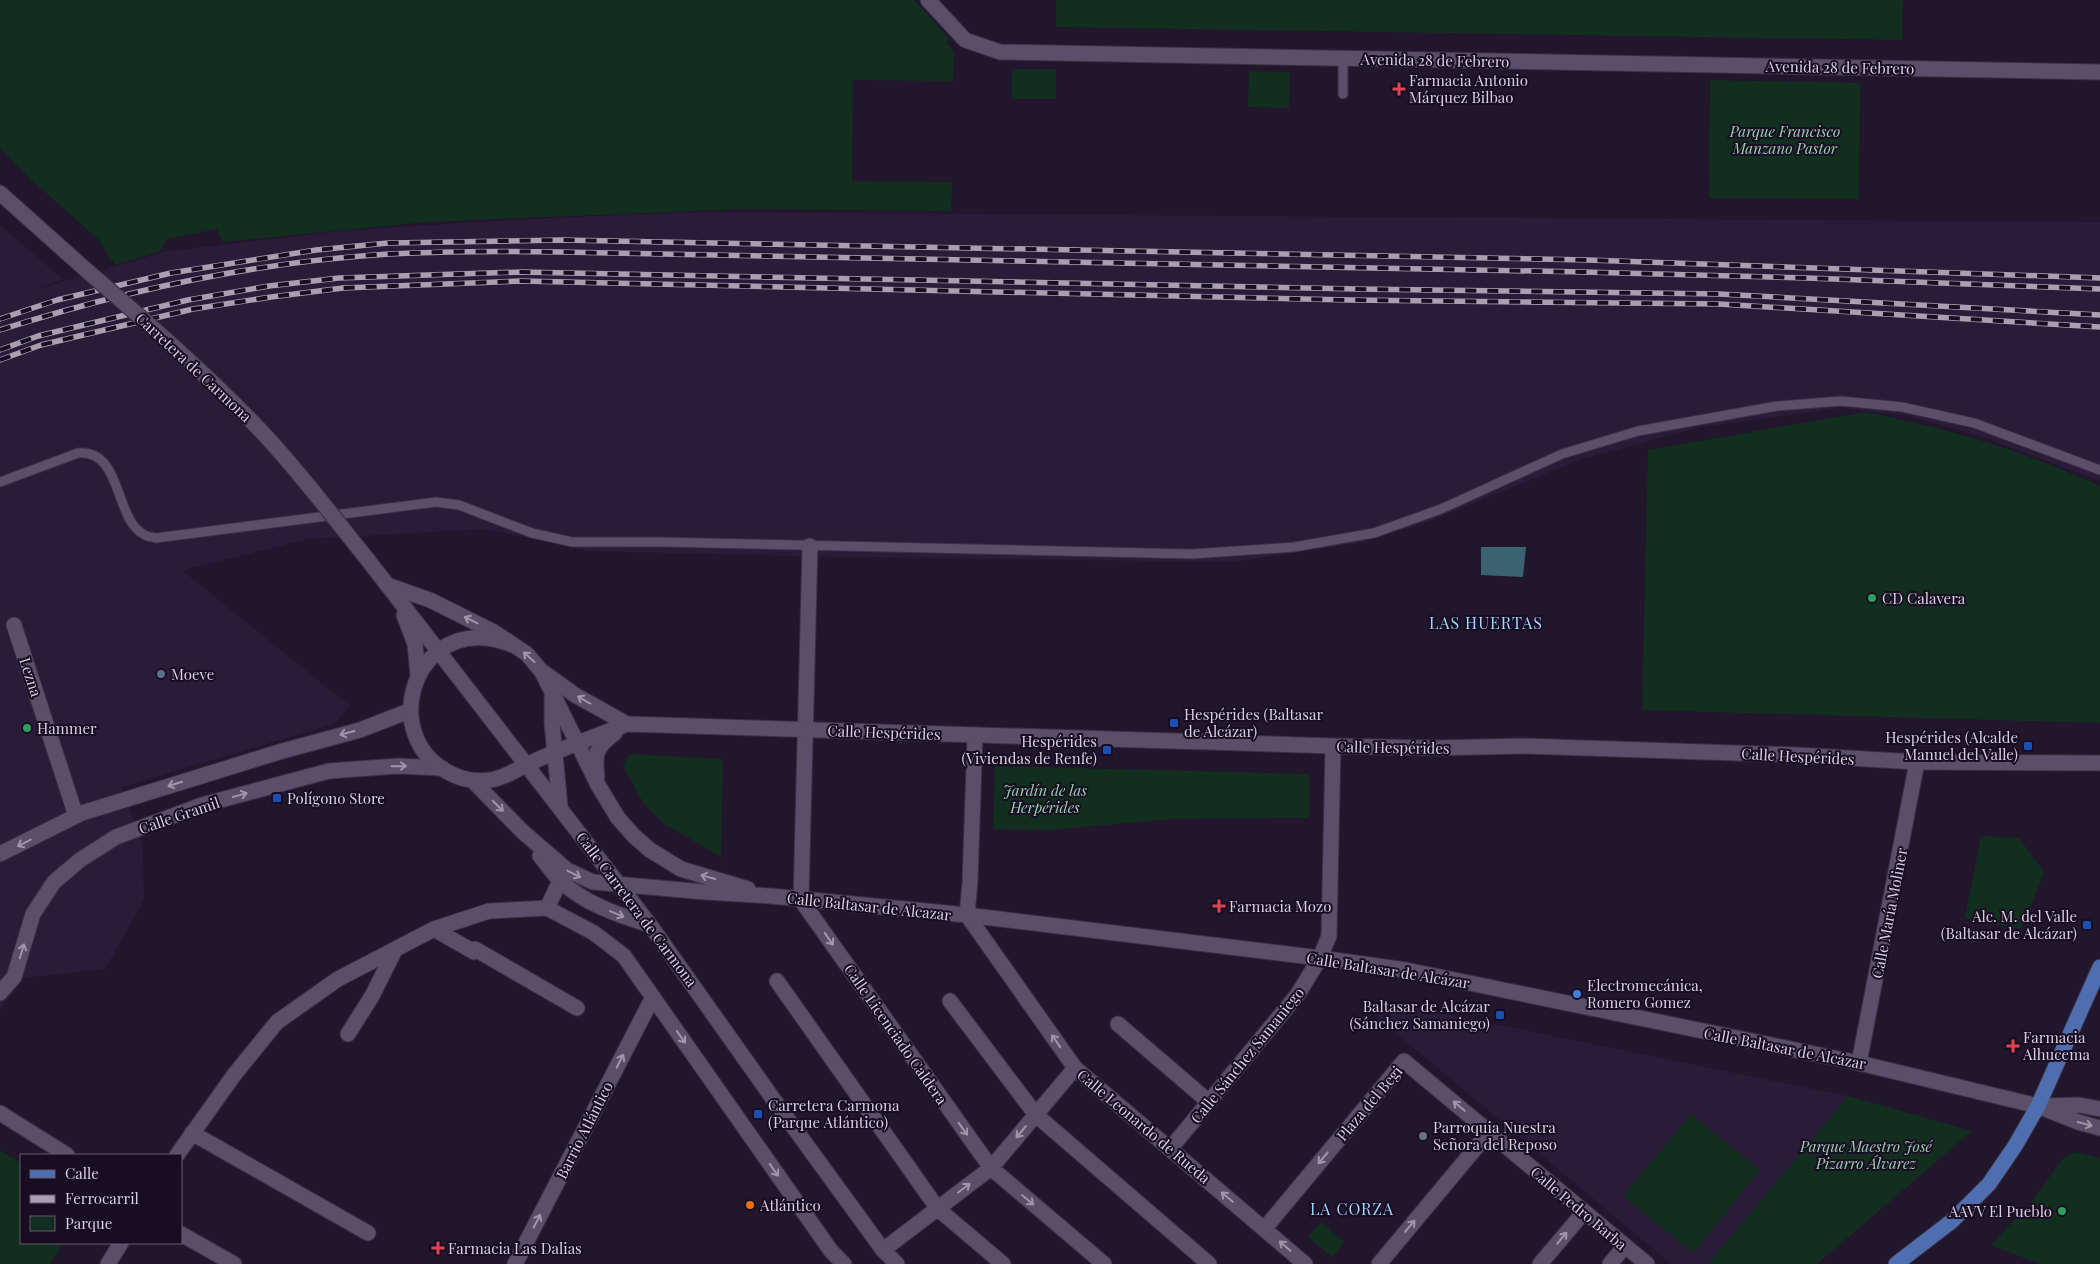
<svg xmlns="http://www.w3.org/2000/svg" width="2100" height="1264" viewBox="0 0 2100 1264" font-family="'Playfair Display',serif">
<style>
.built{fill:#2a1b38}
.green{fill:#122e1e}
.water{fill:#3b6271}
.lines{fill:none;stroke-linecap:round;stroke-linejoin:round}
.lane-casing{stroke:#393042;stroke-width:11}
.street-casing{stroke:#393042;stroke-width:17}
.secondary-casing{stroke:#393042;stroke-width:17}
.primary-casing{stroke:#393042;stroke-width:17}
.lane{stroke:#5b4e69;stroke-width:9}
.street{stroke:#5b4e69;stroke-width:15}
.secondary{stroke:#5b4e69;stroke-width:15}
.primary{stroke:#4f6eb0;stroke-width:15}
.rail-casing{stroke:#a89fb0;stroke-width:5.5}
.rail{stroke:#190d23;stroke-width:4;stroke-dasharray:11;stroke-linecap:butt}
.secondary-bridge-casing{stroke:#393042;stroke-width:17;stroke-linecap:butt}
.secondary-bridge{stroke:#5b4e69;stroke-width:15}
.oneway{stroke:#a096aa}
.health-dot{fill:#e0444e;stroke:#190d23;stroke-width:2}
.leisure-dot{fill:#2e9e5b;stroke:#190d23;stroke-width:2}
.service-dot{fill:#5c6f8a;stroke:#190d23;stroke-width:2}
.transit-dot{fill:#1a4fb4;stroke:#190d23;stroke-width:2}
.shop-dot{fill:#3f7fe0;stroke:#190d23;stroke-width:2}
.worship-dot{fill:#6b7280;stroke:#190d23;stroke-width:2}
.food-dot{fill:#e8710a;stroke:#190d23;stroke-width:2}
.labels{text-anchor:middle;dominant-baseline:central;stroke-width:4;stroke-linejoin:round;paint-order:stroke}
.street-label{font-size:15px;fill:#d8d0e0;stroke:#190d23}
.poi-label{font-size:15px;fill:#d8d0e0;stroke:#190d23;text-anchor:start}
.park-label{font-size:15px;font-style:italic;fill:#96d2ad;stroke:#190d23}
.neighbourhood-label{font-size:16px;letter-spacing:1px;fill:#9cd7fd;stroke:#190d23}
</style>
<rect width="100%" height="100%" fill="#22162d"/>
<path class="built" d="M687,212L2100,222V481L1979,436L1910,416L1841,408L1701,427L1579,460L1422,524L1359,543L1232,562L838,557L588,551L487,529L308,539L191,568L183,571L350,706L334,724L122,787L143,845L144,900L105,969L23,978L0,1010V225L63,279L35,290L163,252L337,231L526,219Z
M1387,1002L1848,1096L1708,1264H1671L1377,1017Z"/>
<path class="green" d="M0,0H914L949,39L946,43L954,52L953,81L853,80L852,181L952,182L951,211L744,209L427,222L223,242L217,229L167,239L159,252L115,265L98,239L35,183L0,148Z
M1056,0H1903L1902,40L1056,27Z
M1012,69H1056V99H1012Z
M1249,71L1290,72L1289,108L1248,107Z
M1710,80L1860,83L1859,199L1709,198Z
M1866,412C1947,428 2025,451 2100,486V723L1642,710L1648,450Z
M629,754L723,759L721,857L663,823L644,804L623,766Z
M995,766L1309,774V818L1173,819L1048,830L993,829Z
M1981,836L2019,838L2044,872L2021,929L1965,918Z
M1848,1096L1972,1131L1817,1264H1708Z
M1691,1114L1760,1170L1693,1253L1623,1196Z
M0,1150L21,1163V1243H63L50,1264H0Z
M2076,1152L2100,1158V1264H2040L1991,1245L2032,1201L2064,1157Z
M1321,1222L1344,1242L1332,1257L1308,1237Z"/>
<path class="water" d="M1481,547H1526L1523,577L1481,575Z"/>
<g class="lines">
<g class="lane-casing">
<path id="lane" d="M1343,58V94
M0,482L78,453C123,449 114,521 145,535C148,537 153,537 156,538L436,502L459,505L532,533L572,542H661L1192,554L1294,547L1374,533L1441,509L1562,454L1638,431L1777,406L1841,401L1902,407L1974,423L2100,470"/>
</g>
<g class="street-casing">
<path id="street" d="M928,0L965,40L1000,52L2100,72
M810,546L801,900L991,1168L1104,1264
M14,625L76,816
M975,735L970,882L967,915L1075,1068L1305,1264
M0,854L82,813L279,752L360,730L409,711
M547,908L560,881
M434,929L474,952L475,949L577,1008
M777,981L938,1209L1003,1264
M0,993L14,977L33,914L54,882L80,860L116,837L202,805L329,771L398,766L442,768
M950,1001L1036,1115L1209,1264
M1118,1024L1209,1102
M348,1034L372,996L395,950
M1859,1063L1917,762
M0,1113L67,1155
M1489,1132L1647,1264
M192,1133L368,1233
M1170,1149L1298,994L1320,958L1329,936L1333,746
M177,1155L234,1075L277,1022L338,979L434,929L489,911L547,908L594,933L624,956L831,1251L844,1264
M1265,1228L1404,1061L1489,1132L1379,1264
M181,1234L234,1264
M883,1250L991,1168L1075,1068
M108,1264L121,1243
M515,1264L653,997
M1540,1264L1584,1212
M1610,1264L1625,1246"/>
</g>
<g class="secondary-casing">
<path id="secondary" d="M0,193L85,269
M368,560L650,925L776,1103L883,1250L897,1264
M387,585L430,600L494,632L527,654L542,672L598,785L618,818L634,836L650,850L681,869L748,889
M404,615L415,644L418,676
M513,645C504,642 494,638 484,638C410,633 383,735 446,771C459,779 475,782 490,780C505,778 515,770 528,764C560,749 594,737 627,724L1333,746L1433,748L1524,746L1797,755L1917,762L2100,763
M543,672L575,695L627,724
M552,696V723L560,806
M597,777C594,753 596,747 615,733
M472,780L523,832L567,870L593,882L705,892L771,896L967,915L1320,958L1406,970L1859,1063L2038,1106L2078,1122L2100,1128
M540,856C547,864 552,873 560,880C582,903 621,916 650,925
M2044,1106L2079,1105L2100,1109"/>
</g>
<g class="primary-casing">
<path id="primary" d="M1896,1264L1952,1221L1989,1184L2015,1146L2038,1106L2100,967"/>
</g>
<use href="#lane" class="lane"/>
<use href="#street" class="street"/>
<use href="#secondary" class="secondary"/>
<use href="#primary" class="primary"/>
<g class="rail-casing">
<path id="rail" d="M0,319L57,300L171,273L316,250L388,243L562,240L1588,260L2100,278
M0,330C126,290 257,262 389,254C446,251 503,251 560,252L1583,272L1807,278L2100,289
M0,350L38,336L188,300L269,286L339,278L521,272L1356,289L1719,294L2100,315
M0,360L41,345L193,309L271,297L343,288L521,281L1349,300L1719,304L2100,327"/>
</g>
<use href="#rail" class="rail"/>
<g class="secondary-bridge-casing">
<path id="secondary-bridge" d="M85,269C145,321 206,373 261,431C300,472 333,517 368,560"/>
</g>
<use href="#secondary-bridge" class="secondary-bridge"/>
</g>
<defs><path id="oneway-shaft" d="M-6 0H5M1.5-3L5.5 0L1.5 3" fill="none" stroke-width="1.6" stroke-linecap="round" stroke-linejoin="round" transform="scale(1.25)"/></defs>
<g class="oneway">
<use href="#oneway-shaft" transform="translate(471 620) rotate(-154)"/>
<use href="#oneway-shaft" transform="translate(529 657) rotate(-138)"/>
<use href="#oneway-shaft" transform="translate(584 700) rotate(-150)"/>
<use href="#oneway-shaft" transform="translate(347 733) rotate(165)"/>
<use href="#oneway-shaft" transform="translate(399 766) rotate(-1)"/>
<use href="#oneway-shaft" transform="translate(175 784) rotate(163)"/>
<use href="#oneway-shaft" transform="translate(240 795) rotate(-15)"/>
<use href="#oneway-shaft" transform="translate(498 806) rotate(45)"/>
<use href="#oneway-shaft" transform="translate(24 843) rotate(153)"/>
<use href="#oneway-shaft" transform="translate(574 874) rotate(27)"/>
<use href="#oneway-shaft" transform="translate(708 877) rotate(-165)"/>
<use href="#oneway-shaft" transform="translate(617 914) rotate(23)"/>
<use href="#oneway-shaft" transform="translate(829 939) rotate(55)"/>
<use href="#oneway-shaft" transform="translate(22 951) rotate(-73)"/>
<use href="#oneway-shaft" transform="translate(681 1037) rotate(55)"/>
<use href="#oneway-shaft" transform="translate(1056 1041) rotate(-125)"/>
<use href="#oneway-shaft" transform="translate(620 1061) rotate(-63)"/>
<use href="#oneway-shaft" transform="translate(1459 1106) rotate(-140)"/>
<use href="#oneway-shaft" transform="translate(2085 1124) rotate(15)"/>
<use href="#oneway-shaft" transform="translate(963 1129) rotate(55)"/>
<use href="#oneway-shaft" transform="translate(1021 1132) rotate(130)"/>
<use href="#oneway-shaft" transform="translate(1323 1158) rotate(130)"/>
<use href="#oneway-shaft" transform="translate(774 1170) rotate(55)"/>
<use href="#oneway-shaft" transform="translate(964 1188) rotate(-37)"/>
<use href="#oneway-shaft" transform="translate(1227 1197) rotate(-140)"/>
<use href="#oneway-shaft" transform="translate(1028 1200) rotate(40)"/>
<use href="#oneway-shaft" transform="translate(537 1221) rotate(-63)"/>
<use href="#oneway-shaft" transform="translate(1410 1226) rotate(-50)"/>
<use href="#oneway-shaft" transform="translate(1562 1238) rotate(-50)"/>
<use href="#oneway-shaft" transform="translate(1285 1246) rotate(-139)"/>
</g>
<g class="health-dot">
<path d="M1396.5 81.5h5v5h5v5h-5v5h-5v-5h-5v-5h5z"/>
<path d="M1216.5 898.5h5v5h5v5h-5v5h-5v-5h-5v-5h5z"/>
<path d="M2010.5 1038.5h5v5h5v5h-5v5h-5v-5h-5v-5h5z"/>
<path d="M435.5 1240.5h5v5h5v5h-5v5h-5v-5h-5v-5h5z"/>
</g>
<g class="leisure-dot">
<circle cx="1872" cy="598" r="5"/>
<circle cx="27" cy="728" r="5"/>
<circle cx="2062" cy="1211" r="5"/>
</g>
<circle class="service-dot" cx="161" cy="674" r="5"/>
<g class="transit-dot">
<rect x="1169" y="718" width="10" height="10" rx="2.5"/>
<rect x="2023" y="741" width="10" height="10" rx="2.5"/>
<rect x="1102" y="745" width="10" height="10" rx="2.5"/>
<rect x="272" y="793" width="10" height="10" rx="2.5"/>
<rect x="2082" y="920" width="10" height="10" rx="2.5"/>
<rect x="1495" y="1010" width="10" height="10" rx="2.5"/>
<rect x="753" y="1109" width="10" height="10" rx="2.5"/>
</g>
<circle class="shop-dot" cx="1577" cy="994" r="5"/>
<circle class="worship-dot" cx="1423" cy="1136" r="5"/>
<circle class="food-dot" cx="750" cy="1205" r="5"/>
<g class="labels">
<g class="street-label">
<text transform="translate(1435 60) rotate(1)">Avenida 28 de Febrero</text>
<text transform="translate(1840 67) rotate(1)">Avenida 28 de Febrero</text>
<text transform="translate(194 367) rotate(43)">Carretera de Carmona</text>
<text transform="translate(31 677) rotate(72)">Lezna</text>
<text transform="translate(884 732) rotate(2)">Calle Hespérides</text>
<text transform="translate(1393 747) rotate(1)">Calle Hespérides</text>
<text transform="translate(1798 756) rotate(3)">Calle Hespérides</text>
<text transform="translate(179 815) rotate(-19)">Calle Gramil</text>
<text transform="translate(869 906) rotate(6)">Calle Baltasar de Alcazar</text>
<text transform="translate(637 909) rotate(53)">Calle Carretera de Carmona</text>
<text transform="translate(1889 913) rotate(-79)">Calle María Moliner</text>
<text transform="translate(1388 970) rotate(9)">Calle Baltasar de Alcázar</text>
<text transform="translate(896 1034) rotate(55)">Calle Licenciado Caldera</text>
<text transform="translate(1785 1048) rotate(11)">Calle Baltasar de Alcázar</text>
<text transform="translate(1247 1055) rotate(-51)">Calle Sánchez Samaniego</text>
<text transform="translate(1369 1103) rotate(-50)">Plaza del Begi</text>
<text transform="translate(1144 1126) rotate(40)">Calle Leonardo de Rueda</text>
<text transform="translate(584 1130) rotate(-63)">Barrio Atlántico</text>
<text transform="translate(1579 1208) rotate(40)">Calle Pedro Barba</text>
</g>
<g class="poi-label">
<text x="1409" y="80">Farmacia Antonio<tspan x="1409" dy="17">Márquez Bilbao</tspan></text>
<text x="1882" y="598">CD Calavera</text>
<text x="171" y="674">Moeve</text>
<text x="1184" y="714">Hespérides (Baltasar<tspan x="1184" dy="17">de Alcázar)</tspan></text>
<text x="37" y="728">Hammer</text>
<text x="2018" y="737" text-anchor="end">Hespérides (Alcalde<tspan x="2018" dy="17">Manuel del Valle)</tspan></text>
<text x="1097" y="741" text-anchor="end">Hespérides<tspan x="1097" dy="17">(Viviendas de Renfe)</tspan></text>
<text x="287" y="798">Polígono Store</text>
<text x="1229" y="906">Farmacia Mozo</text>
<text x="2077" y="916" text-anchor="end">Alc. M. del Valle<tspan x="2077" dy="17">(Baltasar de Alcázar)</tspan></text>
<text x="1587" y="985">Electromecánica,<tspan x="1587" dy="17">Romero Gomez</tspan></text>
<text x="1490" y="1006" text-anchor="end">Baltasar de Alcázar<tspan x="1490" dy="17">(Sánchez Samaniego)</tspan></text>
<text x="2023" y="1037">Farmacia<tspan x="2023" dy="17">Alhucema</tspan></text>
<text x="768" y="1105">Carretera Carmona<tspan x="768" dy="17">(Parque Atlántico)</tspan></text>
<text x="1433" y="1127">Parroquia Nuestra<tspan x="1433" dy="17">Señora del Reposo</tspan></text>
<text x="760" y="1205">Atlántico</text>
<text x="2052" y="1211" text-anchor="end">AAVV El Pueblo</text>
<text x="448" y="1248">Farmacia Las Dalias</text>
</g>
<g class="park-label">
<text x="1785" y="131">Parque Francisco<tspan x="1785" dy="17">Manzano Pastor</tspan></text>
<text x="1045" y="790">Jardín de las<tspan x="1045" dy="17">Herpérides</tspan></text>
<text x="1866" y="1146">Parque Maestro José<tspan x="1866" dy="17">Pizarro Álvarez</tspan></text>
</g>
<g class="neighbourhood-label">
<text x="1486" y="622">LAS HUERTAS</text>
<text x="1352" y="1208">LA CORZA</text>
</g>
</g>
<rect x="20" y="1154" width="162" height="90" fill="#190d23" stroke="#655b6f"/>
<rect x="30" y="1170" width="25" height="8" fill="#4f6eb0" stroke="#655b6f"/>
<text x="65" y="1179" font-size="15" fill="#d8d0e0">Calle</text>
<rect x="30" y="1195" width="25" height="8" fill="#a89fb0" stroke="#655b6f"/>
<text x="65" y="1204" font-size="15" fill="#d8d0e0">Ferrocarril</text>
<rect x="30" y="1216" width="25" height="15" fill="#122e1e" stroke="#655b6f"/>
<text x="65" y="1229" font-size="15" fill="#d8d0e0">Parque</text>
</svg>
